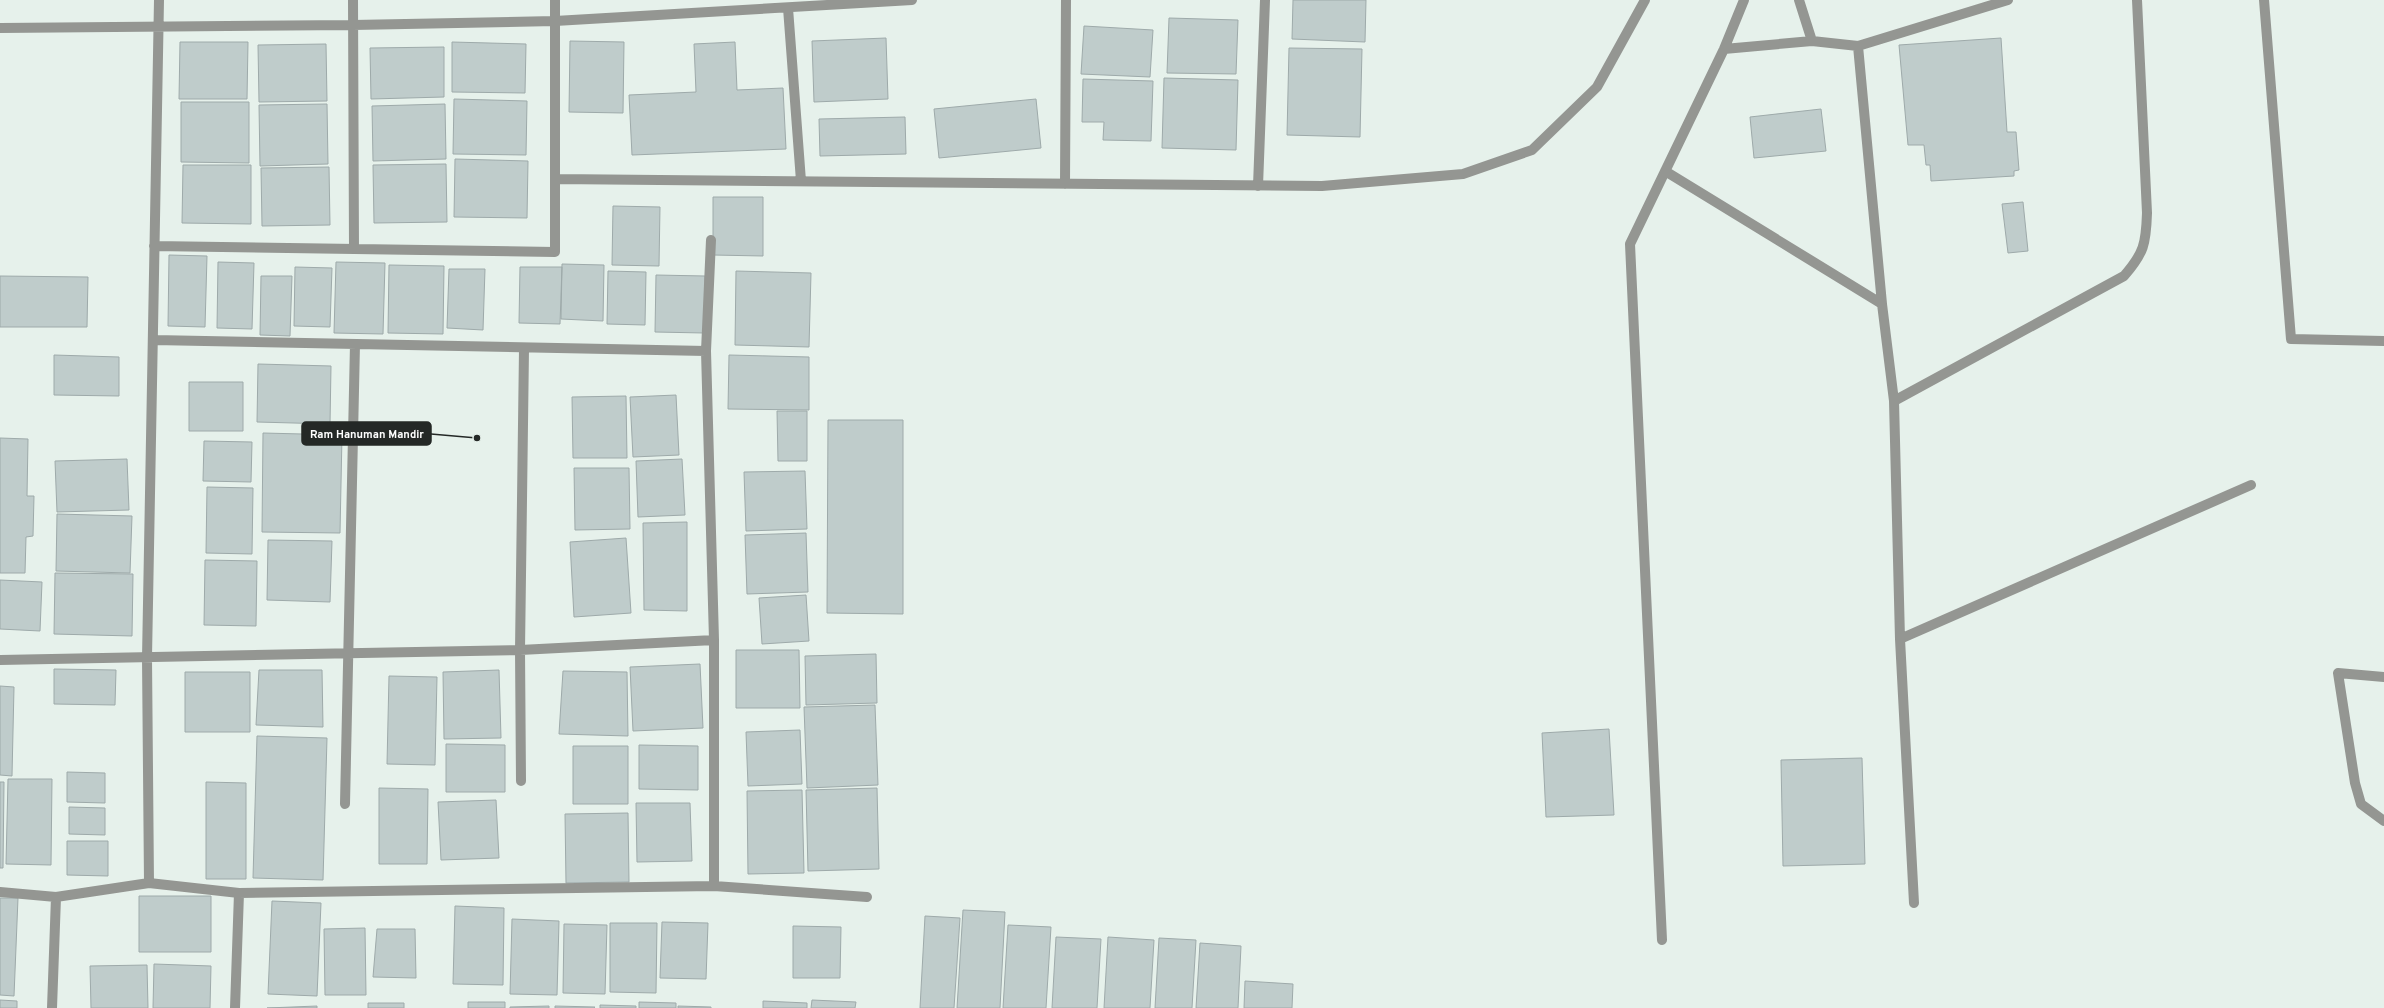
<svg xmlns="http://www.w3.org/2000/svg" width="2384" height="1008" viewBox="0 0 2384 1008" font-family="Overpass,sans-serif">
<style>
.building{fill:#bfcccb;stroke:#9eaaaa}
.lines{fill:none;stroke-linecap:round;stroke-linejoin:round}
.minor{stroke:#949692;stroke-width:10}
.leader{fill:none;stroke:#242826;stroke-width:1.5}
.callout-dot{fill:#242826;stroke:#e6f1eb;stroke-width:1.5}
.callout{fill:#242826;stroke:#242826;stroke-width:1.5}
.callout-label{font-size:11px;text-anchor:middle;font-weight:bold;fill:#fff}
</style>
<rect width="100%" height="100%" fill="#e6f1eb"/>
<path class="building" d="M1293,0H1366L1365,42L1292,39Z
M1169,18L1238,20L1236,74L1167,73Z
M1084,26L1153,30L1150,77L1081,74Z
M886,38L888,99L814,102L812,41Z
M2001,38L2007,132H2016L2019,170L2014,171V176L1931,181L1930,165H1926L1924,145H1908L1899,45Z
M570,41L624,42L623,113L569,112Z
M180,42H248L247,99H179Z
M452,42L526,44L525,93L452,92Z
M735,42L737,90L783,88L786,149L632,155L629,95L696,92L694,44Z
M326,44L327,101L259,102L258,45Z
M444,47V97L371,99L370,48Z
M1289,48L1362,49L1360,137L1287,135Z
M1164,78L1238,80L1236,150L1162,148Z
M1083,79L1153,81L1151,141L1103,140L1104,122H1082Z
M454,99L527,101L526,155L453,154Z
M1036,99L1041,148L939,158L934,109Z
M181,102H249V163L181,162Z
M327,104L328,164L260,166L259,105Z
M445,104L446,159L373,161L372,106Z
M1821,109L1826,151L1754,158L1750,117Z
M905,117L906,154L820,156L819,119Z
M455,159L528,161L527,218L454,217Z
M446,164L447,222L374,223L373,165Z
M183,165H251V224L182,223Z
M329,167L330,225L262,226L261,168Z
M713,197H763V256L713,255Z
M2023,202L2028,251L2008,253L2002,204Z
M613,206L660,207L659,266L612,265Z
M169,255L207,256L205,327L168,326Z
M218,262L254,263L252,329L217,328Z
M336,262L385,263L383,334L334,333Z
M562,264L604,265L603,321L561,319Z
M389,265L444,266L443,334L388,333Z
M295,267L332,268L330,327L294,326Z
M520,267H562L560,324L519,323Z
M449,269H485L483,330L447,328Z
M608,271L646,272L645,325L607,324Z
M736,271L811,273L809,347L735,345Z
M656,275L705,276L704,333L655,332Z
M0,276L88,277L87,327H0Z
M261,276H292L290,336L260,335Z
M54,355L119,357V396L54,395Z
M729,355L809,357V410L728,409Z
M258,364L331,366L330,424L257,422Z
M189,382H243V431H189Z
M676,395L679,455L633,457L630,397Z
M626,396L627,458H573L572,397Z
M777,411H807V461H778Z
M828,420H903V614L827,613Z
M263,433L342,435L340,533L262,532Z
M0,438L28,439L27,496H34L33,536L26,537L25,573H0Z
M204,441L252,442L251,482L203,481Z
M127,459L129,510L57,512L55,461Z
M682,459L685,515L638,517L636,461Z
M574,468H629L630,529L575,530Z
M805,471L807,529L746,531L744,472Z
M207,487L253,488L252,554L206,553Z
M57,514L132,516L130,573L56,571Z
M687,522V611L644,610L643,523Z
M806,533L808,592L747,594L745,535Z
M626,538L631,613L574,617L570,542Z
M268,540L332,541L330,602L267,600Z
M205,560L257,561L256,626L204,625Z
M55,573L133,574L132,636L54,634Z
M0,580L42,582L40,631L0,629Z
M806,595L809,641L762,644L759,598Z
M736,650H799L800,708H736Z
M876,654L877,703L806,705L805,656Z
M700,664L703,728L633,731L630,667Z
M54,669L116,670L115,705L54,704Z
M259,670H322L323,727L256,725Z
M499,670L501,738L444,739L443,672Z
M563,671L627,672L628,736L559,734Z
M185,672H250V732H185Z
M389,676L437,677L435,765L387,764Z
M0,686L14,687L12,776L0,775Z
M875,705L878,785L807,788L804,707Z
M1609,729L1614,815L1546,817L1542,733Z
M800,730L802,784L748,786L746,732Z
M257,736L327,738L323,880L253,878Z
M446,744L505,745V792H446Z
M639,745L698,746V790L639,789Z
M573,746H628V804H573Z
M1862,758L1865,864L1783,866L1781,760Z
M67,772L105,773V803L67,802Z
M8,779H52L51,865L6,864Z
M0,782H4L3,868H0Z
M206,782L246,783V879H206Z
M379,788L428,789L427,864H379Z
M877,788L879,869L808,871L806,790Z
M802,790L804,873L748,874L747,791Z
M496,800L499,858L441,860L438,802Z
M636,803H690L692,861L637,862Z
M69,807L105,808V835L69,834Z
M628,813L629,882L566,883L565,814Z
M67,841H108V876L67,875Z
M139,896H211V952H139Z
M0,898H18L14,996L0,995Z
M272,901L321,903L317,996L268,994Z
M455,906L504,908L503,985L453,984Z
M963,910L1005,912L1000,1008H957Z
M925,916L960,918L954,1008H920Z
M512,919L559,921L557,995L510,994Z
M662,922L708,923L706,979L660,978Z
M610,923H657L656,993L610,992Z
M564,924L607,925L605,994L563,993Z
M1008,925L1051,927L1046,1008H1003Z
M793,926L841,927L840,978H793Z
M365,928L366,995H325L324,929Z
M377,929H415L416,978L373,977Z
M1056,937L1101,939L1097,1008H1052Z
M1108,937L1154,940L1150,1008H1104Z
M1159,938L1196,940L1192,1008H1155Z
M1200,943L1241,946L1238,1008H1196Z
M154,964L211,966L210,1008H153Z
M147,965L148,1008H91L90,966Z
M1245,981L1293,984L1292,1008H1244Z
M0,1000L17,1001V1008H0Z
M812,1000L856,1002L855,1008H811Z
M763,1001L807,1003V1008H763Z
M468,1002H505V1008H468Z
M639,1002L676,1003V1008H639Z
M368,1003H404V1008H368Z
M600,1005L636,1006V1008H600Z
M317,1006V1008H267Z
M549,1006V1008H510V1007Z
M555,1006L595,1007L594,1008H555Z
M678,1006L711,1007V1008H678Z"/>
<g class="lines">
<path class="minor" d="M353,0L354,249
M1799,0L1812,41
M2264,0L2291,339L2384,341
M788,8L801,181
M0,28L353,25L555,21L912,0
M1858,46L1882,304L1894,401L1900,639L1914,903
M1724,49L1812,41L1858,46L2008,0
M1665,171L1882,304
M555,179L1322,186L1463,174L1532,150L1597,87L1645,0
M1065,184L1066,0
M1258,186L1265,0
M711,240L706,351L714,640V886
M154,246L555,252V0
M154,340L706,351
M1894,401L2124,276C2144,253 2146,244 2147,213L2137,0
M1900,639L2251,485
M0,660L520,650L714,640
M2384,677L2338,673L2355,783L2361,804L2384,821
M521,781L520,650L524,349
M345,804L355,344
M149,883L147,658L159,0
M0,892L56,897L149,883L239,893L714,886L867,897
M1662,940L1630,244L1724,49L1744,0
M52,1008L56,897
M235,1008L239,893"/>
</g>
<path class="leader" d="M477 438L431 434"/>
<circle class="callout-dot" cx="477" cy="438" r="4"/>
<rect class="callout" x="302" y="422" width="129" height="23" rx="4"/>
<g class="callout-label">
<text x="367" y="438">Ram Hanuman Mandir</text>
</g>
</svg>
